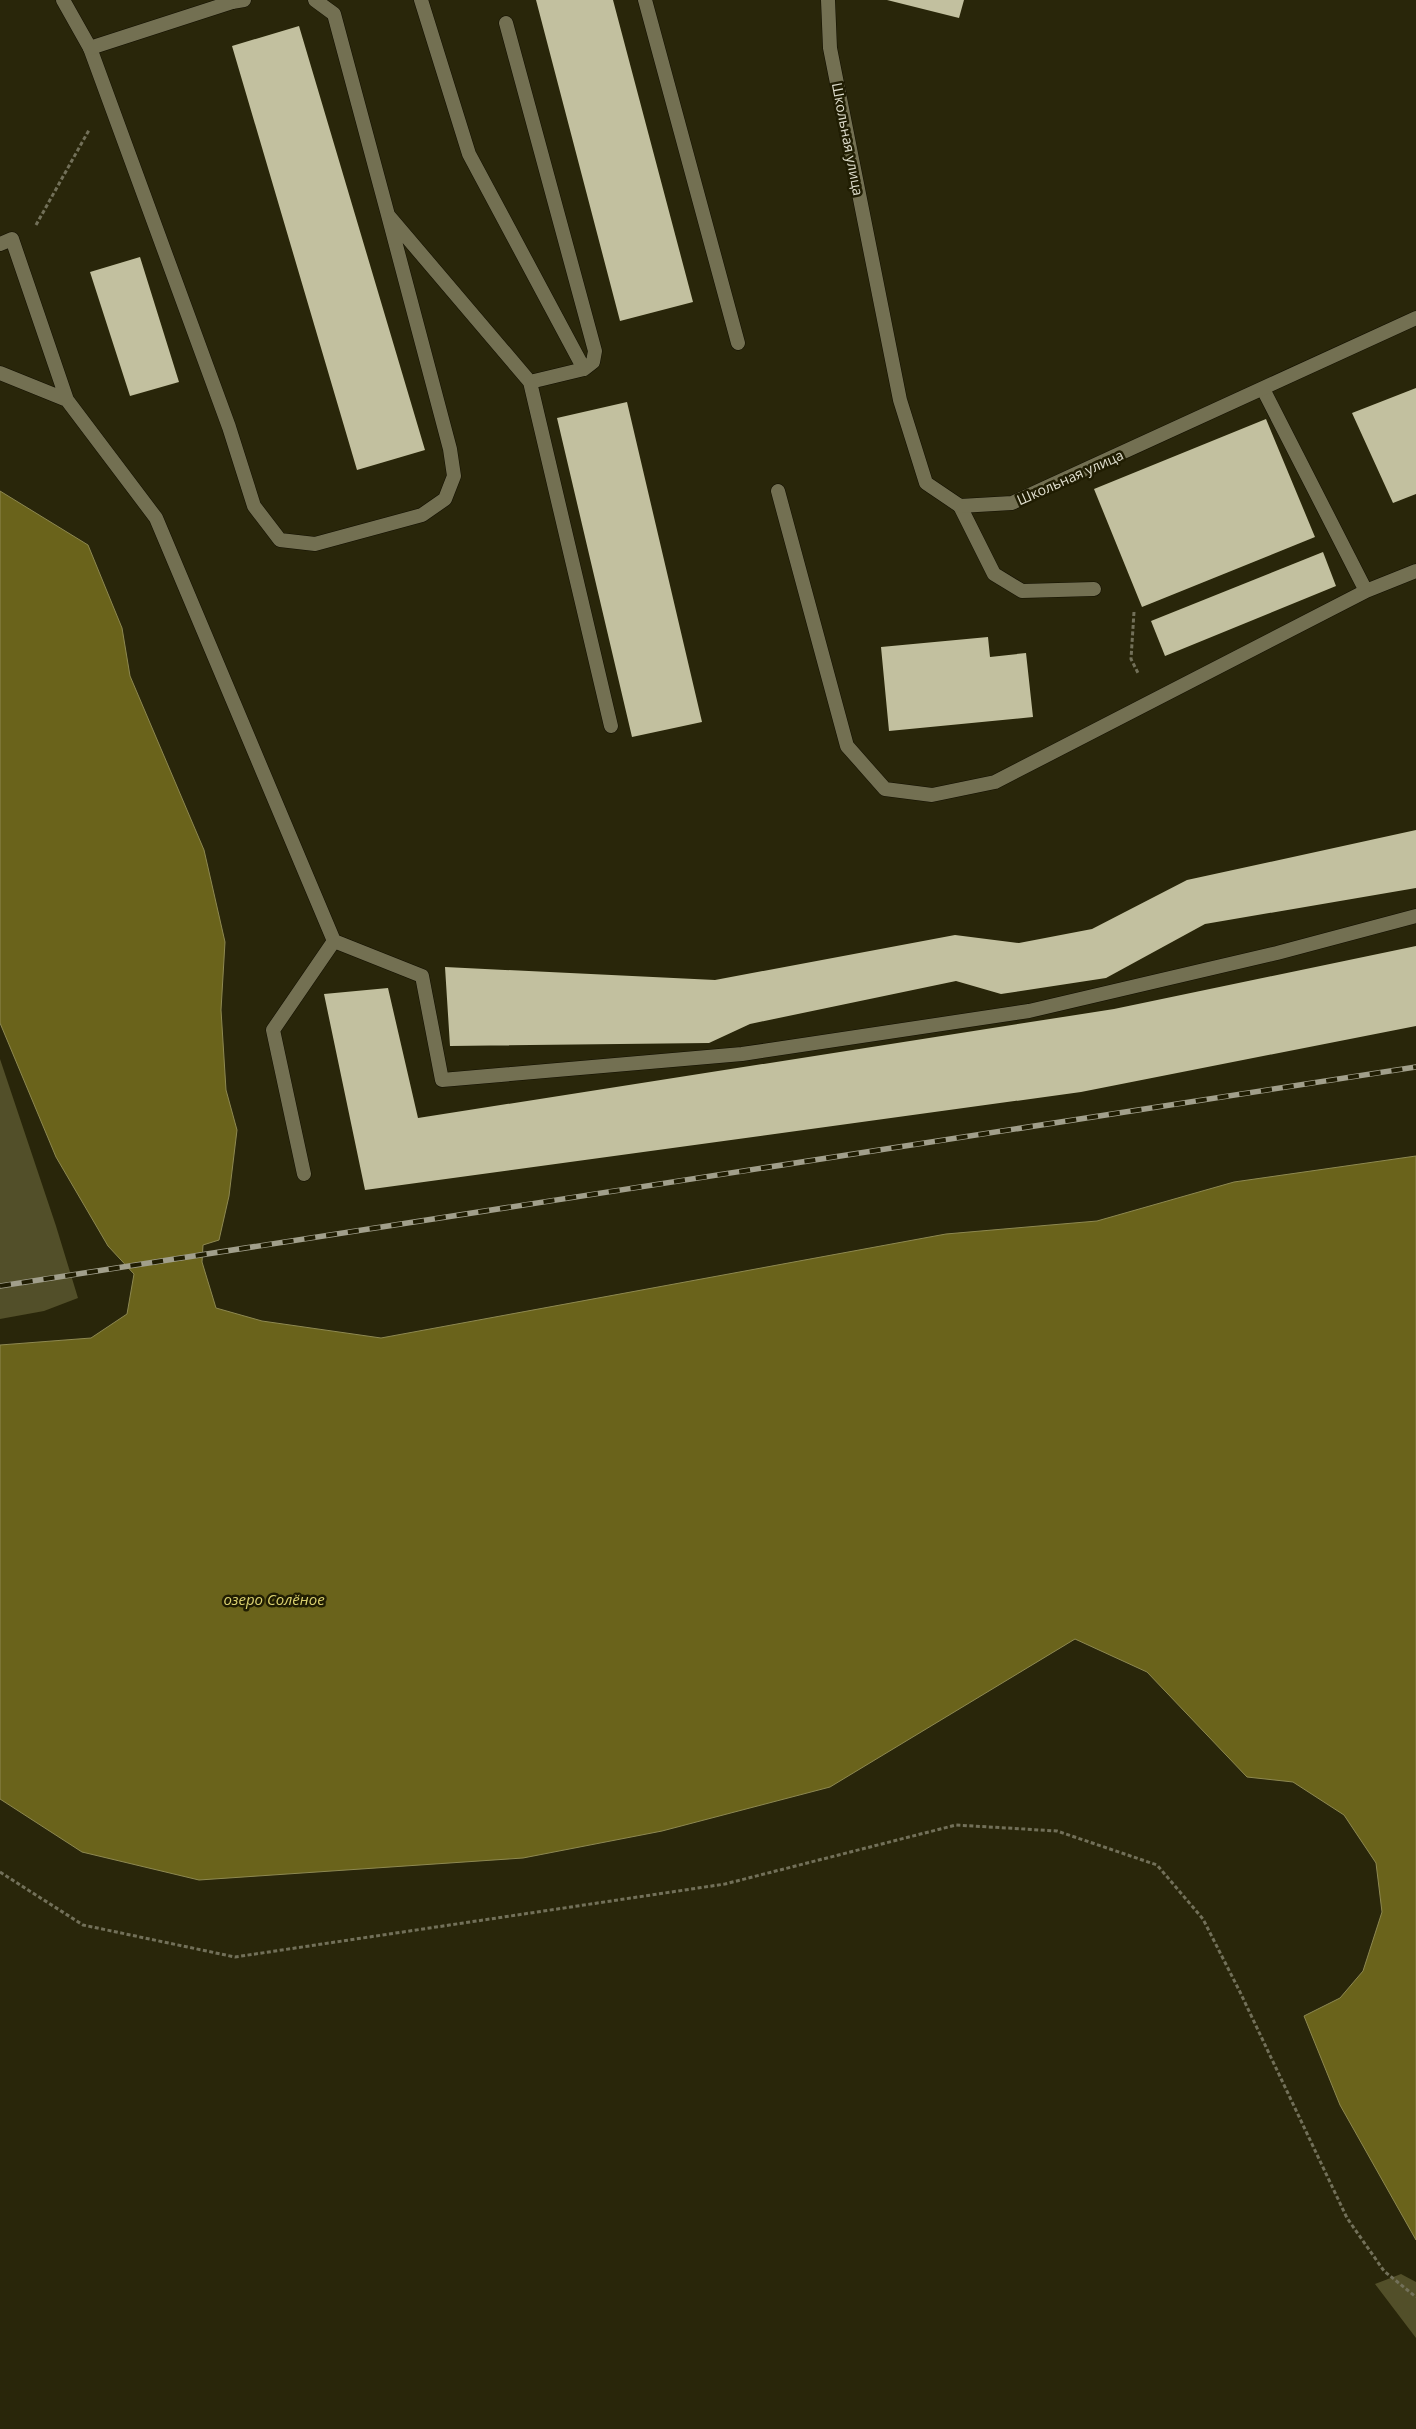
<svg xmlns="http://www.w3.org/2000/svg" width="1416" height="2429" viewBox="0 0 1416 2429" font-family="'Open Sans',sans-serif">
<style>
.green{fill:#524f29}
.water{fill:#6a631b;stroke:#8d8851}
.building{fill:#c2c09f}
.lines{fill:none;stroke-linecap:round;stroke-linejoin:round}
.service-casing{stroke:#120f00;stroke-width:15}
.minor-casing{stroke:#120f00;stroke-width:15}
.path{stroke:#727059;stroke-width:3;stroke-dasharray:4 2.5;stroke-linecap:butt}
.service{stroke:#737052;stroke-width:14}
.minor{stroke:#737052;stroke-width:14}
.rail-casing{stroke:#a19f8b;stroke-width:5.5}
.rail{stroke:#201d02;stroke-width:4;stroke-dasharray:11;stroke-linecap:butt}
.labels{text-anchor:middle;dominant-baseline:central;stroke-width:5;stroke-linejoin:round;paint-order:stroke}
.street-label{font-size:14px;fill:#e0dfcf;stroke:#201d02}
.water-label{font-size:15px;font-style:italic;fill:#dbd270;stroke:#201d02}
</style>
<rect width="100%" height="100%" fill="#29260a"/>
<path class="green" d="M0,1059L56,1226L78,1298L44,1311L0,1319Z
M1401,2274L1416,2282V2338L1375,2284Z"/>
<path class="water" d="M0,491L88,545L122,628L130,676L204,850L225,942L221,1010L226,1090L237,1130L229,1196L219,1240L203,1245L202,1262L216,1308L262,1321L381,1338L946,1234L1097,1221L1234,1182L1416,1156V2240L1340,2105L1304,2016L1340,1998L1363,1971L1382,1912L1376,1863L1344,1815L1293,1782L1247,1777L1147,1672L1075,1639L830,1787L662,1831L523,1858L199,1880L82,1852L0,1799V1345L91,1338L127,1314L134,1274L108,1246L56,1157L0,1023Z"/>
<path class="building" d="M536,0H613L693,302L620,321Z
M887,0H964L959,18Z
M299,26L425,450L357,470L232,46Z
M140,257L179,382L130,396L90,272Z
M1416,388V494L1393,503L1352,413Z
M627,402L702,722L632,737L557,418Z
M1266,419L1315,537L1142,607L1094,489Z
M1323,552L1336,586L1165,656L1151,621Z
M988,637L990,657L1026,653L1033,717L889,731L881,647Z
M1416,830V888L1205,924L1106,978L1001,994L956,981L750,1024L709,1043L450,1046L445,967L715,980L955,935L1019,943L1092,929L1187,880Z
M1416,946V1026L1081,1092L365,1190L324,994L388,988L418,1118L1114,1009Z"/>
<g class="lines">
<g class="service-casing">
<path id="service" d="M315,0L334,14L388,215L530,382L611,726
M421,0L469,154L584,369
M645,0L738,343
M232,2L244,0
M506,23L595,351L593,362L584,369L530,382
M90,48L229,427L254,506L280,540L315,544L422,515L445,499L454,476L450,449L388,215
M0,244L12,239L67,400
M0,373L67,400L156,518L334,941L273,1030L304,1174
M778,491L847,746L885,789L932,795L995,782L1366,591L1263,389
M960,506L994,574L1022,591L1094,589
M1366,591L1416,571
M334,941L422,976L442,1080L742,1054L1029,1011L1277,953L1416,916"/>
</g>
<g class="minor-casing">
<path id="minor" d="M63,0L90,48L232,2
M828,0L830,48L900,400L926,483L960,506L1012,503L1416,318"/>
</g>
<path class="path" d="M36,225L89,130
M1134,612L1131,659L1139,675
M0,1872L83,1925L235,1957L725,1884L956,1825L1057,1831L1157,1865L1203,1919L1240,1992L1347,2218L1384,2271L1416,2297"/>
<use href="#service" class="service"/>
<use href="#minor" class="minor"/>
<g class="rail-casing">
<path id="rail" d="M0,1286L1416,1067"/>
</g>
<use href="#rail" class="rail"/>
</g>
<g class="labels">
<g class="street-label">
<text transform="translate(848 139) rotate(79)">Школьная улица</text>
<text transform="translate(1070 477) rotate(-24)">Школьная улица</text>
</g>
<g class="water-label">
<text x="274" y="1599">озеро Солёное</text>
</g>
</g>
</svg>
